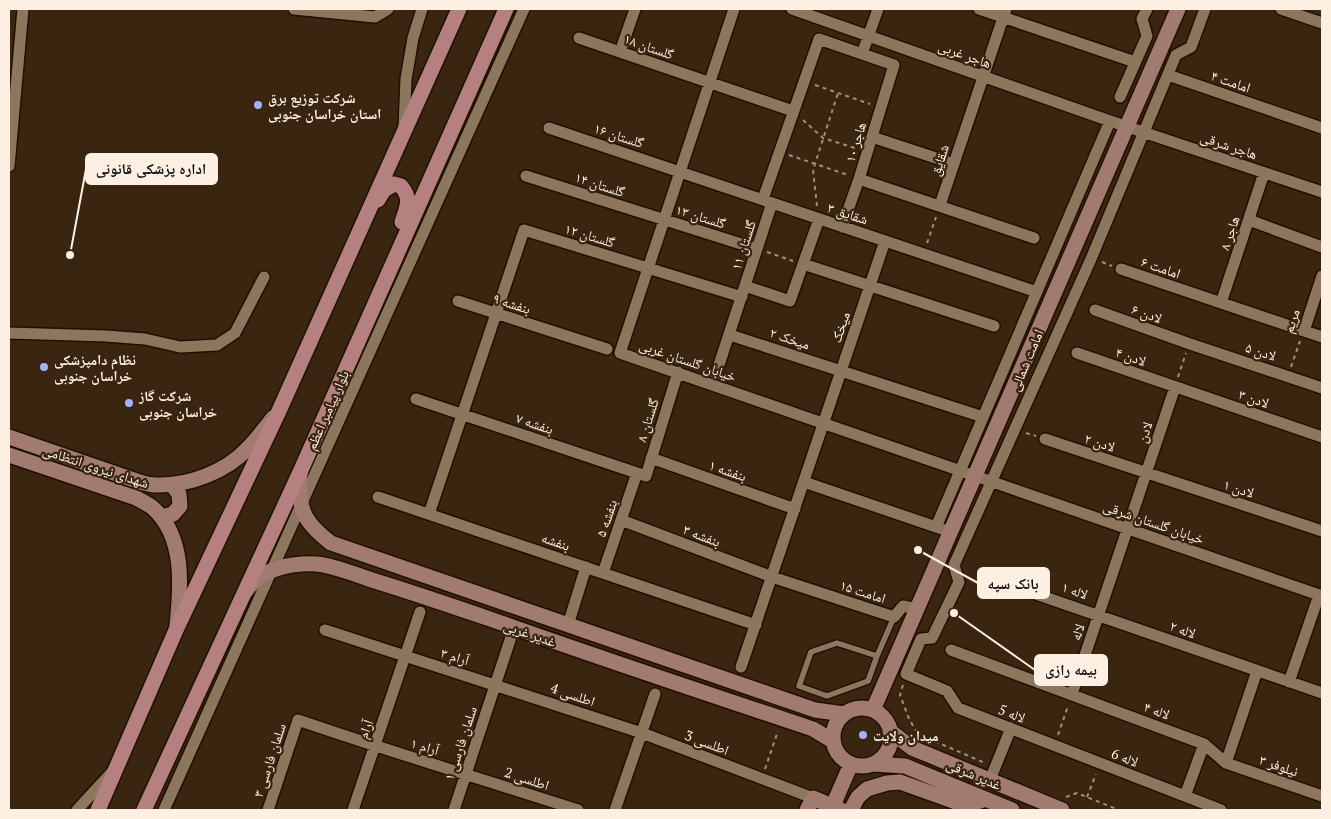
<svg xmlns="http://www.w3.org/2000/svg" width="1331" height="819" viewBox="0 0 1331 819" font-family="'PT Serif','Noto Naskh Arabic',serif">
<style>
.lines{fill:none;stroke-linecap:round;stroke-linejoin:round}
.lane-casing{stroke:#210f00;stroke-width:8}
.street-casing{stroke:#210f00;stroke-width:14}
.secondary-casing{stroke:#210f00;stroke-width:18}
.primary-casing{stroke:#210f00;stroke-width:18}
.path{stroke:#a08f7e;stroke-width:2;stroke-dasharray:4 4;stroke-linecap:butt}
.lane{stroke:#8d765e;stroke-width:5.5}
.street{stroke:#8d765e;stroke-width:11}
.secondary{stroke:#a17b6f;stroke-width:15}
.primary{stroke:#b58080;stroke-width:15}
.poi-dot{fill:#a5b1fc;stroke:#3a2610;stroke-width:2}
.labels{text-anchor:middle;dominant-baseline:central;stroke-width:4.5;stroke-linejoin:round;paint-order:stroke}
.street-label{font-size:14px;fill:#fdf0e3;stroke:#3a2610}
.poi-label{font-size:14px;font-weight:bold;fill:#fdf0e3;stroke:#3a2610;text-anchor:start}
.leader{fill:none;stroke:#fdf0e3;stroke-width:2}
.callout-dot{fill:#fdf0e3;stroke:#3a2610;stroke-width:2}
.callout{fill:#fdf0e3;stroke:#fdf0e3;stroke-width:2}
.callout-label{font-size:15px;text-anchor:middle;font-weight:bold;fill:#111}
</style>
<rect width="100%" height="100%" fill="#3a2610"/>
<g class="lines">
<g class="lane-casing">
<path id="lane" d="M877,656L868,681L827,696L799,686L811,652L837,643L877,656L894,617"/>
</g>
<g class="street-casing">
<path id="street" d="M294,9L375,17L388,9
M734,9L620,353L1322,596
M792,9L1110,121L1322,192
M979,9L1135,62
M1205,9L1191,47L1176,55L1091,259L954,565L959,582L932,638L921,639L906,674L947,691L958,708L1221,810
M1281,9L1322,23
M579,38L793,111
M620,52L635,9
M862,54L878,9
M1168,75L1322,128
M1120,97L1147,36L1142,19L1147,9
M404,128L406,79L413,38L422,9
M549,128L1037,292
M872,137L954,164
M9,166L23,9
M526,176L757,249
M859,179L1034,238
M763,199L819,39L894,65L859,179L842,227
M940,205L1006,9
M1249,220L1322,247
M803,264L994,326
M1121,269L1322,337
M745,286L790,301L819,219
M458,301L607,349
M1221,303L1264,173
M1095,310L1190,344L1322,388
M1304,331L1322,276
M9,333L106,336L145,339L180,347L217,345L235,333L264,277
M730,335L983,417
M1077,353L1322,437
M716,374L772,203
M416,399L646,476L678,372
M1045,439L1322,531
M651,458L795,509
M804,482L942,529
M378,497L756,625
M429,514L524,230L742,297
M621,520L772,577L894,617L903,606L917,609
M936,527L1110,121
M603,573L637,473
M984,576L1322,693
M568,625L586,567
M325,630L642,733L813,798
M951,650L1204,744L1226,763L1322,796
M741,667L885,241
M1289,682L1319,595
M1072,694L1175,387
M1226,763L1257,671
M990,780L1011,728
M1185,796L1204,744
M77,810L112,772
M164,810L524,9
M268,810L298,720C391,752 485,780 578,810
M353,810L420,612
M454,810L514,628
M615,810L655,694"/>
</g>
<g class="secondary-casing">
<path id="secondary" d="M9,437L137,481C143,483 150,485 156,485C188,486 226,472 248,448C257,439 265,428 273,418
M9,455L136,498C142,501 148,504 153,508C185,537 181,586 177,625
M300,473C298,508 302,521 331,543L815,710L844,714
M162,517L173,514L180,506L179,494L172,485
M246,591C260,568 292,563 317,564C336,566 356,575 375,581C414,593 452,606 490,619C597,657 705,693 813,729L833,741
M833 737a29 29 0 1 1 58 0a29 29 0 1 1-58 0Z
M873,710L1178,9
M890,731L912,748L1062,810
M873,764L905,766L1012,810
M807,810L813,798L841,810
M831,810L851,764
M851,810L858,797L867,789L887,783L900,782L967,806L985,799"/>
</g>
<g class="primary-casing">
<path id="primary" d="M378,200L384,190L394,184L401,186C412,199 407,207 402,222
M98,810L176,630L279,411L459,9
M144,810L301,470L506,9"/>
</g>
<path class="path" d="M815,85L870,104
M803,120L823,138L858,149
M789,155L848,175
M817,206L813,170L838,93
M927,243L936,217
M767,252L793,261
M1102,262L1112,266
M1291,367L1300,341
M1178,377L1186,353
M1026,433L1036,436
M903,685L900,695L909,719L918,734L985,763
M1058,735L1068,706
M765,769L778,731
M1066,797L1077,793L1119,810
M1087,797L1096,774"/>
<use href="#lane" class="lane"/>
<use href="#street" class="street"/>
<use href="#secondary" class="secondary"/>
<use href="#primary" class="primary"/>
</g>
<g class="poi-dot">
<circle cx="258" cy="105" r="5"/>
<circle cx="44" cy="367" r="5"/>
<circle cx="129" cy="403" r="5"/>
<circle cx="863" cy="735" r="5"/>
</g>
<g class="labels">
<g class="street-label">
<text transform="translate(649 46) rotate(19)">گلستان ۱۸</text>
<text transform="translate(965 54) rotate(20)">هاجر غربی</text>
<text transform="translate(1231 81) rotate(19)">امامت ۴</text>
<text transform="translate(619 135) rotate(18)">گلستان ۱۶</text>
<text transform="translate(855 142) rotate(-73)">هاجر ۱۰</text>
<text transform="translate(1229 145) rotate(18)">هاجر شرقی</text>
<text transform="translate(939 160) rotate(-72)">شقایق</text>
<text transform="translate(600 184) rotate(18)">گلستان ۱۴</text>
<text transform="translate(848 213) rotate(18)">شقایق ۳</text>
<text transform="translate(701 216) rotate(17)">گلستان ۱۳</text>
<text transform="translate(1229 233) rotate(-72)">هاجر ۸</text>
<text transform="translate(590 235) rotate(17)">گلستان ۱۲</text>
<text transform="translate(743 245) rotate(-72)">گلستان ۱۱</text>
<text transform="translate(1161 267) rotate(19)">امامت ۶</text>
<text transform="translate(512 303) rotate(18)">بنفشه ۹</text>
<text transform="translate(1147 313) rotate(20)">لادن ۶</text>
<text transform="translate(1291 321) rotate(-71)">مریم</text>
<text transform="translate(840 327) rotate(-71)">میخک</text>
<text transform="translate(790 338) rotate(18)">میخک ۲</text>
<text transform="translate(1261 351) rotate(18)">لادن ۵</text>
<text transform="translate(1131 356) rotate(19)">لادن ۴</text>
<text transform="translate(688 360) rotate(19)">خیابان گلستان غربی</text>
<text transform="translate(1026 360) rotate(-67)">امامت شمالی</text>
<text transform="translate(1254 398) rotate(19)">لادن ۳</text>
<text transform="translate(327 410) rotate(-66)">بلوار پیامبر اعظم</text>
<text transform="translate(647 420) rotate(-73)">گلستان ۸</text>
<text transform="translate(535 423) rotate(19)">بنفشه ۷</text>
<text transform="translate(1144 432) rotate(-71)">لادن</text>
<text transform="translate(1100 442) rotate(18)">لادن ۲</text>
<text transform="translate(96 466) rotate(18)">شهدای نیروی انتظامی</text>
<text transform="translate(728 470) rotate(19)">بنفشه ۱</text>
<text transform="translate(1239 488) rotate(18)">لادن ۱</text>
<text transform="translate(606 518) rotate(-71)">بنفشه ۵</text>
<text transform="translate(1154 522) rotate(19)">خیابان گلستان شرقی</text>
<text transform="translate(702 535) rotate(21)">بنفشه ۳</text>
<text transform="translate(556 541) rotate(19)">بنفشه</text>
<text transform="translate(1075 590) rotate(19)">لاله ۱</text>
<text transform="translate(863 591) rotate(18)">امامت ۱۵</text>
<text transform="translate(1183 629) rotate(20)">لاله ۲</text>
<text transform="translate(1077 632) rotate(-71)">لاله</text>
<text transform="translate(530 633) rotate(19)">غدیر غربی</text>
<text transform="translate(455 656) rotate(17)">آرام ۳</text>
<text transform="translate(573 694) rotate(19)">اطلسی 4</text>
<text transform="translate(1157 710) rotate(20)">لاله ۴</text>
<text transform="translate(1012 713) rotate(21)">لاله 5</text>
<text transform="translate(365 729) rotate(-71)">آرام</text>
<text transform="translate(707 742) rotate(21)">اطلسی 3</text>
<text transform="translate(460 743) rotate(-72)">سلمان فارسی ۱</text>
<text transform="translate(425 746) rotate(16)">آرام ۱</text>
<text transform="translate(1125 757) rotate(21)">لاله 6</text>
<text transform="translate(269 760) rotate(-72)">سلمان فارسی ۳</text>
<text transform="translate(1279 765) rotate(19)">نیلوفر ۳</text>
<text transform="translate(974 774) rotate(23)">غدیر شرقی</text>
<text transform="translate(527 778) rotate(18)">اطلسی 2</text>
</g>
<g class="poi-label">
<text x="268" y="97">شرکت توزیع برق<tspan x="268" dy="16">استان خراسان جنوبی</tspan></text>
<text x="54" y="359">نظام دامپزشکی<tspan x="54" dy="16">خراسان جنوبی</tspan></text>
<text x="139" y="395">شرکت گاز<tspan x="139" dy="16">خراسان جنوبی</tspan></text>
<text x="873" y="735">میدان ولایت</text>
</g>
</g>
<path class="leader" d="M70 255L86 169M918 550L978 583M954 613L1035 670"/>
<g class="callout-dot">
<circle cx="70" cy="255" r="5"/>
<circle cx="918" cy="550" r="5"/>
<circle cx="954" cy="613" r="5"/>
</g>
<g class="callout">
<rect x="86" y="154" width="131" height="30" rx="5"/>
<rect x="978" y="568" width="71" height="30" rx="5"/>
<rect x="1035" y="655" width="72" height="30" rx="5"/>
</g>
<g class="callout-label">
<text x="151" y="174">اداره پزشکی قانونی</text>
<text x="1013" y="589">بانک سپه</text>
<text x="1071" y="675">بیمه رازی</text>
</g>
<rect width="1331" height="819" fill="none" stroke="#fdf0e3" stroke-width="20"/>
</svg>
